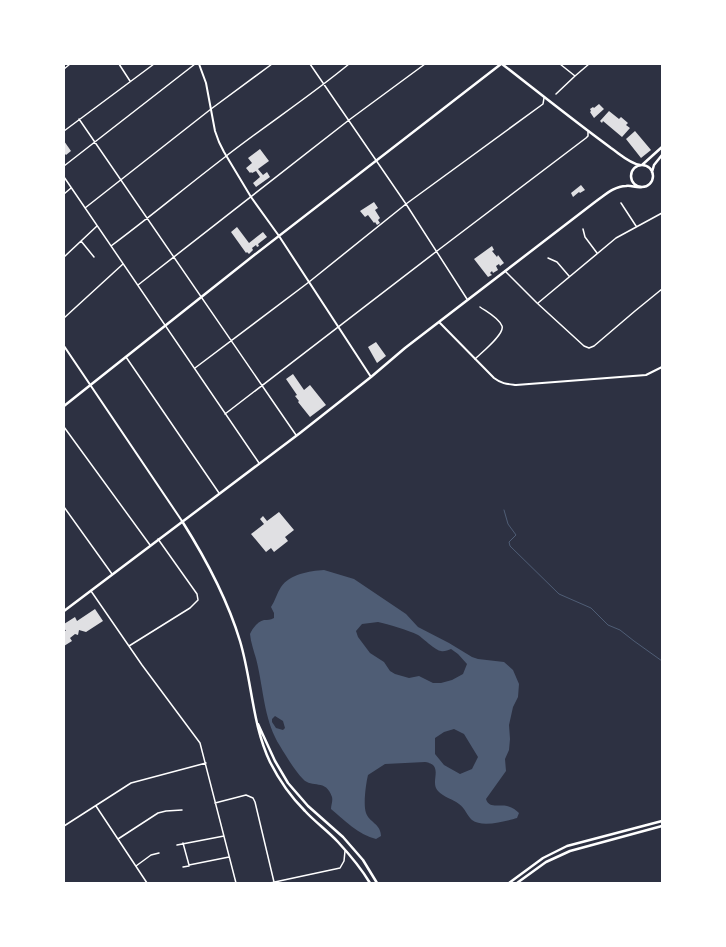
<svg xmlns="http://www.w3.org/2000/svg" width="726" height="947" viewBox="0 0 726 947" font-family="Mulish,sans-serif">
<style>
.water{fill:#4f5d75;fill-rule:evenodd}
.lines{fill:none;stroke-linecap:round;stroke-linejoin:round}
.stream{stroke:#4f5d75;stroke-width:1}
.building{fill:#e0e0e3}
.minor{stroke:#fff;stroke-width:1.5}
.tertiary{stroke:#fff;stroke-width:2}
.secondary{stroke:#fff;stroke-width:2.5}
.primary{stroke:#fff;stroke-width:2.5}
</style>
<rect width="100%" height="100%" fill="#2d3142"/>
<path class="water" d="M324,570L354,579L406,614L418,627L449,643L472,657L478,659L504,662L513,670L519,684L518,697L513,707L509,725L510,739L509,750L505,759L506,771L486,799C489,809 499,804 507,806C512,807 516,810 519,813L517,818C506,821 482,828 472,820C468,817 465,808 459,804C453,799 443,797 438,791C429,782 445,765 425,762L385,764L368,775C366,783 363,805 366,813C369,822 381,824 381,836L376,839C359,835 344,820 331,809C331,805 333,801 332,797C326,778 312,789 303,779C295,771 286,756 280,746C265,722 264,695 258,667C256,656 251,645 250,634C252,629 258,621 264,620C268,620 270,620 274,618V613L271,607C275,601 277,593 281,587C290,574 309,571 324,570ZM378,622C388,624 408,630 418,635C424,639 436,651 441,651C444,652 448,650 451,649L458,654L467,664L463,674L452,680L441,683H433L419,676L409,678L395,674L390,671L384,662L370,653L358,637L356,631L362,624ZM275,716L283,721L285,728L283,730L276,728L272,722V719ZM454,729L464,734L478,757L472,769L460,774L444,765L435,754V738L444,732Z"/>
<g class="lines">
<path class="stream" d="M504,510L508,524L516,535L509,542L510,546L559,594L591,608L608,625L620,630L634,641L662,661"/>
</g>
<path class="building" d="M599,104L604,109L594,118L590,112L591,111L590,109L593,107L594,108Z
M609,111L619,119L621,117L628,123L626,125L630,128L622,137L603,121L602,123L600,121Z
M635,131L651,150L641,158L626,139Z
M64,141L71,151L66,155L64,153Z
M260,149L269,161L258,169L263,175L267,172L270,177L256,187L253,183L260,177L256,171L252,173L251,172L250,173L246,168L252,163L248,158Z
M581,185L585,190L580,193L579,192L573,197L571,193Z
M374,202L378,208L375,210L380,218L378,220L380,223L377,225L375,222L374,223L368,215L365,217L360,211Z
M237,227L249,243L263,232L267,237L258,244L259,246L257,247L256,245L252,248L253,250L249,254L247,252L246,253L231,232Z
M492,246L494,250L492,251L497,257L498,255L504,263L500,266L499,264L496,266L498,270L493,273L492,271L490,273L492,275L488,277L474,259Z
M376,342L386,356L377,363L368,347Z
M293,374L304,390L310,385L326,405L310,417L298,402L299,401L295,396L297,395L286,379Z
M279,512L294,530L285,537L288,541L274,552L271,548L266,552L251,534L264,524L260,519L263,516L267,521Z
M95,609L103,621L86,632L79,630L78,635L75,634L70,638L72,641L64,646V630L65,631H66L64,628V624L75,617L77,621Z"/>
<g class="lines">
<path class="minor" d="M119,64L130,81
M310,64L406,204L467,299
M560,64L575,76
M64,69L70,64
M556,94L575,76L589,64
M79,119L296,435
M64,131L154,64
M64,166L195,64
M64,177L259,463
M64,194L71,188
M621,203L636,226
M85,208L211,109L272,64
M583,229L585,237L597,253
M81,241L94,257
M111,246C150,217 187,186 225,157C266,125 309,97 349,64
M64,257L97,226
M548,258L557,262L569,276
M505,271L537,303L584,346L589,348L594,346L635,311L662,289
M138,285L349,120L425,64
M538,303L616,238L662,213
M64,318L123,264
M126,357L219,493
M475,359C481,353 505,334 502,326C499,318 487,312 480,307
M195,368L309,282L406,204L543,104L544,98
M225,414L437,251L586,138L588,136V132
M64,427L150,545
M64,507L112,574
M91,591L142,665L200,743L236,883
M129,646L190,608L198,600L197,594L158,539
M215,803L246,795L253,798L255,802L274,882
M96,806L147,883
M64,826L131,783L206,763
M118,839L158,813L166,811L182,810
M183,843L189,865L229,857
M177,845L224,836
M136,866L151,855L159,853
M183,867L189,866
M270,883L340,868L344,861L345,851"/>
<path class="tertiary" d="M199,64L206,83L215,131L219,142L224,152L251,197L279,236L371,377
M439,322L494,378C502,384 507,384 516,385L646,375L662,367
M64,346L182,521"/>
<path class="secondary" d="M182,521C206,559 227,598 240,641C252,681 252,724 270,762C279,780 291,797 305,811C315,822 328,831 338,842C350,855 361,868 370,883
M258,724L275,761L288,783L308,806L343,837L363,860L377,883
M509,883L543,858L567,846L662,821
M517,883L546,862L570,851L662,826"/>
<path class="primary" d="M502,64C538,92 574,121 611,148C620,154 629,163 640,165
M642,165L662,147
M631 176a11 11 0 1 1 22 0a11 11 0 1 1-22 0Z
M652,172L654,165L662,155
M64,406L253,256L501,64
M64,611L300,433L371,377L405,348L595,202C604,196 614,186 626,186C631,185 636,188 642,187"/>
</g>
<rect width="726" height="947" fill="none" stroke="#ffffff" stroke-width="130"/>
</svg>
